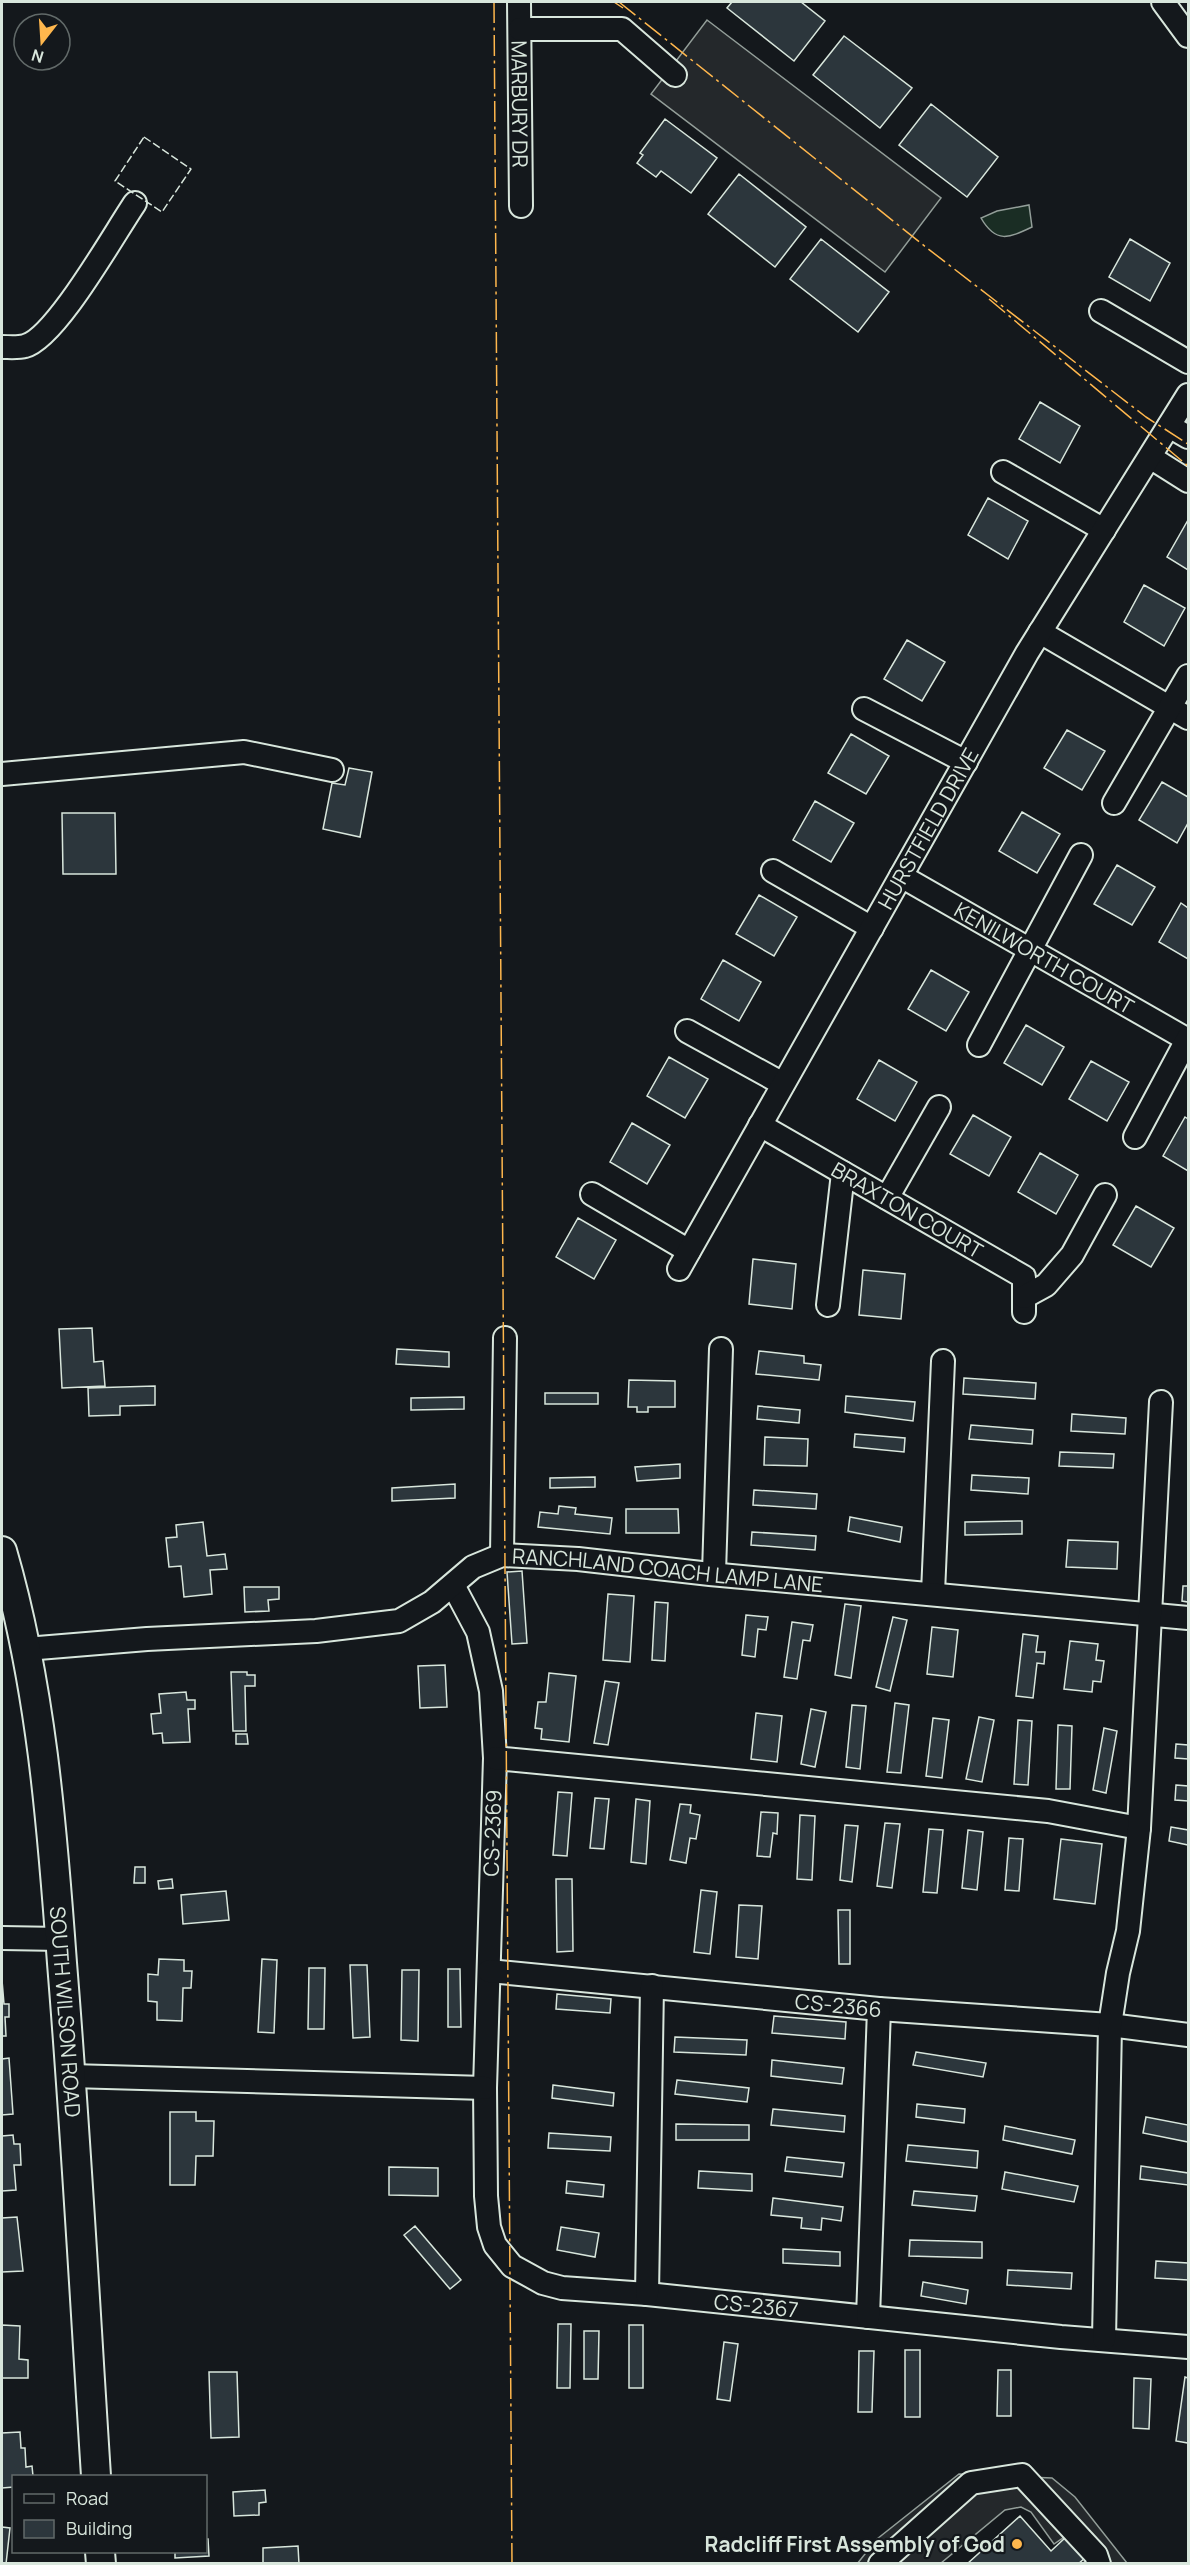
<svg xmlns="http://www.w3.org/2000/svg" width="1190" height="2565" viewBox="0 0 1190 2565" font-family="Manrope,sans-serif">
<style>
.green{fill:#1a2d24;stroke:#939e99;stroke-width:1.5}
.parking{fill:#24282b;stroke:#939e99;stroke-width:1.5}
.building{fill:#2c363c;stroke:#d8e6dc;stroke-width:1.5}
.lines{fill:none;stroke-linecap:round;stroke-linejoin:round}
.minor-casing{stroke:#d8e6dc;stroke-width:26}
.major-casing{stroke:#d8e6dc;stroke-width:32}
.minor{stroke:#14181c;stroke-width:22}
.major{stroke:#14181c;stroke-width:28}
.fence{stroke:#d8e6dc;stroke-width:1.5;stroke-dasharray:8 3;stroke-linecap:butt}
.power{stroke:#ffb74d;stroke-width:1.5;stroke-dasharray:21 4.5 3 4.5;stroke-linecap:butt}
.poi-dot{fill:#ffb74d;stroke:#14181c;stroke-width:2}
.labels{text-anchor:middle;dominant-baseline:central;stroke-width:4.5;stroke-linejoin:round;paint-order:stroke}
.street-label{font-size:21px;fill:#d8e6dc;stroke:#14181c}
.poi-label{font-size:21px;font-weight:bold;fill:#d8e6dc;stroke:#14181c;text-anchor:end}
</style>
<rect width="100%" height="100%" fill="#14181c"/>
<path class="green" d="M1029,205L1032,227C1009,238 996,244 981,218L997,211Z"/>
<path class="parking" d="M707,20L941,198L885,272L651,94Z
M959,2474L1052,2478L1075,2497L1127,2563H1083L1087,2560L1066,2536L1054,2544L1031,2512L1021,2507L1005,2510L941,2563L857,2564L877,2539Z"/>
<path class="building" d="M732,2H801L825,21L794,61L727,8Z
M844,36L912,88L880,128L813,75Z
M931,104L998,157L967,197L899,145Z
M665,119L717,158L691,193L661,171L656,177L637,163L643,155L640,153Z
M739,174L806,227L775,267L708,214Z
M821,239L889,292L858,332L790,279Z
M1130,239L1170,263L1150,301L1109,277Z
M1040,402L1080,426L1060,463L1019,439Z
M988,498L1028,521L1008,559L968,535Z
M1188,520V570L1167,557Z
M1144,585L1185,608L1164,646L1124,622Z
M907,640L945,662L922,701L884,679Z
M1067,730L1105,751L1082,790L1044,768Z
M851,734L889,756L866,794L828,773Z
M349,768L372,772L360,837L323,829L332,783L345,785Z
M1162,782L1188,797V823L1177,843L1139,820Z
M815,801L854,823L831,862L793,840Z
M1022,812L1060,834L1037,873L999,851Z
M62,813H115L116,874H63Z
M1117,865L1155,887L1132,925L1094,904Z
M759,895L797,917L774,956L736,934Z
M1181,903L1188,908V959L1159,942Z
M723,960L761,982L739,1021L701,999Z
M931,970L969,992L946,1031L908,1009Z
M1026,1025L1064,1047L1042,1085L1004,1063Z
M669,1057L708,1079L685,1118L647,1096Z
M879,1060L917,1082L895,1121L857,1099Z
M1091,1061L1129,1082L1107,1121L1069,1099Z
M973,1115L1011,1137L989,1176L950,1154Z
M1185,1117L1188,1119V1171L1163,1156Z
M632,1123L670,1145L647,1184L610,1162Z
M1040,1153L1078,1175L1056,1214L1018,1192Z
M1136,1206L1174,1228L1151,1267L1113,1245Z
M578,1218L616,1240L594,1279L556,1257Z
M753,1259L796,1264L792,1309L749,1304Z
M863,1270L905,1274L901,1319L859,1315Z
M92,1328L94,1362L103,1361L105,1386L62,1388L59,1329Z
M397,1349L449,1352V1367L396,1364Z
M759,1351L804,1356V1363L821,1365L819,1380L756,1374Z
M964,1378L1036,1383L1035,1399L963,1394Z
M629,1380L675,1381V1407H648V1412H637V1407H628Z
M155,1386V1405L120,1406V1415L89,1416L88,1388Z
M545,1393H598V1404H545Z
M846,1396L915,1402L913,1421L845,1412Z
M464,1397V1409L411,1410V1398Z
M758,1406L800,1410L799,1423L757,1419Z
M1072,1414L1126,1418L1125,1434L1071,1431Z
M971,1425L1033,1430L1032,1444L969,1439Z
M855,1434L905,1438L904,1452L854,1447Z
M765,1437L808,1439L807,1466L764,1465Z
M1060,1452L1114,1454L1113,1468L1059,1466Z
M680,1464V1478L637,1481L635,1467Z
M972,1475L1029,1478L1028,1494L971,1490Z
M595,1477V1487L550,1488V1478Z
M455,1484V1498L392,1501V1488Z
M754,1490L817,1494L816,1509L753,1505Z
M559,1506L576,1508L575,1514L612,1518L610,1534L538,1527L540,1512L558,1514Z
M626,1509H678L679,1533H626Z
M850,1517L902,1527L900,1542L848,1531Z
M1022,1521V1534L965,1535V1522Z
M203,1522L207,1556L225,1554L227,1569L210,1570L212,1594L184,1597L181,1566L169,1567L166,1538L177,1537L176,1525Z
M752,1532L816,1536L815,1550L751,1545Z
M1068,1540L1118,1542L1117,1569L1066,1567Z
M522,1571L527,1643L512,1644L507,1572Z
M1183,1586H1188V1602L1182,1601Z
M244,1587H279V1599L268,1600L269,1611L245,1612Z
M608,1594L634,1596L630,1662L603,1660Z
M655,1602L668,1603L665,1661L652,1660Z
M845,1604L861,1606L851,1678L835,1675Z
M746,1615L768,1617L766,1630L758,1629L755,1657L742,1655Z
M893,1617L907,1620L890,1691L876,1687Z
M792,1622L813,1625L810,1641L803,1640L797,1679L784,1677Z
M932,1627L958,1630L953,1677L927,1674Z
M1023,1634L1038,1636L1036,1652H1045L1044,1664L1037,1663L1033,1698L1016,1696Z
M1070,1641L1098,1644L1096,1660L1104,1661L1101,1682L1093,1681L1092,1692L1064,1689Z
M445,1665L447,1707L420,1708L418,1666Z
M231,1672H247V1675H255V1686H245L246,1731H233Z
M549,1673L576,1676L569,1742L541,1739L542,1729L535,1728L538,1702H546Z
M605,1681L619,1683L608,1745L594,1743Z
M186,1692L187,1700H195V1709H188L190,1742L163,1743L162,1733L153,1734L151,1714L161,1713L159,1694Z
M895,1703L909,1705L901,1773L887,1772Z
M852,1705L866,1706L860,1769L846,1767Z
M811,1709L826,1712L815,1767L801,1764Z
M756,1713L782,1716L777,1762L751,1759Z
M979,1717L994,1720L982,1782L966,1779Z
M933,1718L949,1720L942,1778L926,1776Z
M1018,1720L1032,1721L1028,1785L1014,1784Z
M1058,1725L1072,1726L1070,1789H1056Z
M1104,1728L1117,1731L1106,1793L1093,1790Z
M236,1734H247L248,1744H236Z
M1176,1744L1188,1745V1759L1175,1758Z
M1176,1785L1188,1786V1801L1175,1800Z
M558,1792L572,1793L567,1856L553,1855Z
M595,1798L609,1799L604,1849L590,1848Z
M636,1799L650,1801L646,1864L631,1862Z
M680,1804L691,1805L690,1813L700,1815L696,1839L690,1838L686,1863L670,1860Z
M761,1812L778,1813L777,1834L773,1833L770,1857L757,1856Z
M800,1815L815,1816L812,1880L797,1879Z
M885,1823L900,1824L892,1888L877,1886Z
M845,1825L858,1826L852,1882L840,1880Z
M1171,1827L1188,1830V1845L1169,1841Z
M929,1829L943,1830L937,1893L923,1892Z
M968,1830L983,1832L977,1890L962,1888Z
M1009,1838L1023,1839L1019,1891L1005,1890Z
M1061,1839L1102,1844L1095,1904L1054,1899Z
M135,1867H145V1883H134Z
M172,1879L173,1888L159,1889L158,1881Z
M556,1879H572L573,1951L557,1952Z
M701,1890L717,1892L710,1954L694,1952Z
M226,1891L229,1920L183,1924L181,1895Z
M739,1905L762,1906L758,1959L736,1957Z
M838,1910H850V1964H839Z
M159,1959L184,1960V1971H192L191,1988H183L182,2021L157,2020V2002L148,2001V1974L158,1975Z
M262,1959L277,1960L274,2033L258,2032Z
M350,1965H367L370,2037L353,2038Z
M309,1968H325L324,2029H308Z
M448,1969H460L461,2027H448Z
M402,1970H419L418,2041L401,2040Z
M2,1980L4,2004H9V2017H5L6,2036H2Z
M557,1994L611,1999L610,2013L556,2009Z
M774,2016L846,2022L845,2039L772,2033Z
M675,2037L747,2040L746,2055L674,2052Z
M916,2052L986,2063L983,2077L913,2065Z
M9,2058L13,2114L2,2115V2059Z
M772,2060L844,2068L842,2084L771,2076Z
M677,2080L749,2088L747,2102L675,2094Z
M553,2085L614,2093L613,2106L552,2098Z
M917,2104L965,2109L964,2123L916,2117Z
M773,2109L845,2116L844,2132L771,2125Z
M170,2112H196V2121H214L213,2156H196L195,2185H170Z
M1146,2117L1188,2125V2142L1143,2133Z
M676,2124L749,2125V2140H676Z
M1005,2126L1075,2140L1072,2154L1003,2140Z
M549,2133L611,2137L610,2151L548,2148Z
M13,2135L14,2144H20L21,2165H14L16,2190L2,2191V2136Z
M908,2145L978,2151L977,2168L906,2161Z
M787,2157L844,2163L842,2177L785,2171Z
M1141,2166L1188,2173V2185L1140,2179Z
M389,2167L438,2168V2196L389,2195Z
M699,2171L752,2174V2191L698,2188Z
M1005,2172L1078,2186L1074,2202L1002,2189Z
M567,2181L604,2185L603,2197L566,2193Z
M914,2191L977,2196L975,2211L912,2205Z
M773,2198L843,2207L841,2221L822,2218L821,2230L801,2228L802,2218L771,2215Z
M17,2217L23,2271L2,2272V2218Z
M415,2226L461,2280L450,2289L404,2235Z
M561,2227L599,2233L595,2257L557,2250Z
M910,2240L982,2242V2258L909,2256Z
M783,2249L840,2252V2266L783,2263Z
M1156,2261L1188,2263V2280L1155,2278Z
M1008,2270L1072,2273L1071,2289L1007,2285Z
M923,2282L968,2290L966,2304L921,2296Z
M558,2324H571L570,2388H557Z
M2,2325L20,2326L19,2359L28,2360V2378H2Z
M629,2325H643V2388H629Z
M584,2331H599L598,2379H584Z
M724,2342L738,2344L730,2401L717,2399Z
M905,2350H920V2417H905Z
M859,2351H874L872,2412H858Z
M998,2370H1011V2416H997Z
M209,2372H237L239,2437L211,2438Z
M1185,2377L1188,2378V2443L1176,2441Z
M1134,2378L1151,2379L1149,2429L1133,2428Z
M20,2432L21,2448H25L26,2467L32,2466L33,2476H14V2487L2,2488V2433Z
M265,2490L266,2502L259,2503V2515L234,2516L233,2492Z
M1020,2516L1051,2551L1066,2537L1085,2558L1078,2564H967Z
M2,2527L10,2528L6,2564H2Z
M206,2539H208L209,2556L175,2558V2552H206Z
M298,2546L299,2564H263V2548Z"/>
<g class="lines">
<g class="minor-casing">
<g id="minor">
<path id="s1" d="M519,2L521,206"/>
<path d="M1163,2L1188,36"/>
<path d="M520,29H622L675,75"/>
<path d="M1101,311L1188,362"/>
<path d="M2,347C9,347 18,348 25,346C56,338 115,232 135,203"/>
<path d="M1169,426L1188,437"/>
<path d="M1150,457L1188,481"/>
<path d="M1003,472L1104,530"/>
<path d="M1040,632L1188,718"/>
<path d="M864,709L966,762"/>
<path d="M2,774L244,752L332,770"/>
<path d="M1114,803L1188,676"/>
<path d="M773,871L872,928"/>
<path id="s2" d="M901,876L1188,1040"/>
<path d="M687,1031L783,1084"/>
<path d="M979,1045L1081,855"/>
<path id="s3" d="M760,1125L1024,1277V1312"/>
<path d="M1135,1137L1188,1038"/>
<path d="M592,1194L689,1251"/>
<path d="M887,1198L939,1107"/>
<path id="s4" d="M679,1269L1027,653L1188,395"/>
<path d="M1024,1297L1046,1285L1072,1255L1105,1195"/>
<path d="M828,1305L843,1173"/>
<path d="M502,1555L505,1338"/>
<path d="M714,1573L721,1349"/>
<path id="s5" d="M453,1585L478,1632L491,1691L495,1758L485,2088L486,2196L489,2227L495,2245L512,2266L543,2283L562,2288L647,2294L1061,2337L1188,2347"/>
<path d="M933,1593L943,1361"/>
<path id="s6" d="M26,1649L147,1639L316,1631L399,1621L432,1602L473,1567L502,1555L578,1559L710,1574L1188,1618"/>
<path d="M495,1758L1048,1811L1139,1828"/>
<path d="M2,1938L61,1939"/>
<path id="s7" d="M489,1971L879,2009L1110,2025L1188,2035"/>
<path d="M71,2076L485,2088"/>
<path d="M647,2294L652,1986"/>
<path d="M868,2317L879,2009"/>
<path d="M1104,2339L1110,2025L1118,1973L1128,1931L1139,1828L1161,1402"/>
<path d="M880,2564L971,2483L1022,2475L1096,2555L1099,2564"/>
</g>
</g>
<g class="major-casing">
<g id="major">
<path id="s8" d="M2,1551C41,1685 52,1824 62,1963C76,2134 85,2305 96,2476"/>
<path d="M100,2552L101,2564"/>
</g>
</g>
<use href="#minor" class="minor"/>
<use href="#major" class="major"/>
<path class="fence" d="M144,137L191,169L162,212L115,181Z"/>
<path class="power" d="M494,2L512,2564
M614,2L623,8
M619,2L927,248L1146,417L1188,444
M989,299L1188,466"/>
</g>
<circle class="poi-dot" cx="1017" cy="2544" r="6"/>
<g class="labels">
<g class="street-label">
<text stroke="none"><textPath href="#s1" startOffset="102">MARBURY DR</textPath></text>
<text stroke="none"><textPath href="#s4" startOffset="506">HURSTFIELD DRIVE</textPath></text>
<text stroke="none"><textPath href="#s2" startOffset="165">KENILWORTH COURT</textPath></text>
<text stroke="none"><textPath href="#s3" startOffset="170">BRAXTON COURT</textPath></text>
<text stroke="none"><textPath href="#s6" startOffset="664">RANCHLAND COACH LAMP LANE</textPath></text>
<text transform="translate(492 1833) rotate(-88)">CS-2369</text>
<text stroke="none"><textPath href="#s7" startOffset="351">CS-2366</textPath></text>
<text stroke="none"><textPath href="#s8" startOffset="466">SOUTH WILSON ROAD</textPath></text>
<text stroke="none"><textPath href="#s5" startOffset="946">CS-2367</textPath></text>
</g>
<g class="poi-label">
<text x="1005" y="2544">Radcliff First Assembly of God</text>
</g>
</g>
<rect width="1190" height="2565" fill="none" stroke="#d8e6dc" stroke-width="6"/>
<rect x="12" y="2475" width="195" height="78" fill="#14181c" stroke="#626a69" stroke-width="1.5"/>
<rect x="24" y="2494" width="30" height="9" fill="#14181c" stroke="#626a69" stroke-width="1.5"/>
<text x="66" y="2505" font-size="18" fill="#d8e6dc">Road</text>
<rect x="24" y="2520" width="30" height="18" fill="#2c363c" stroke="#626a69" stroke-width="1.5"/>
<text x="66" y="2535" font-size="18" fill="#d8e6dc">Building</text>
<g transform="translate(42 42) rotate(197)"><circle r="28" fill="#14181c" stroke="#626a69" stroke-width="1.5"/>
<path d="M0-4.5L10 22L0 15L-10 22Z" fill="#ffb74d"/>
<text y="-9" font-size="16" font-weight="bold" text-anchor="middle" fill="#d8e6dc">N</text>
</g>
</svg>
